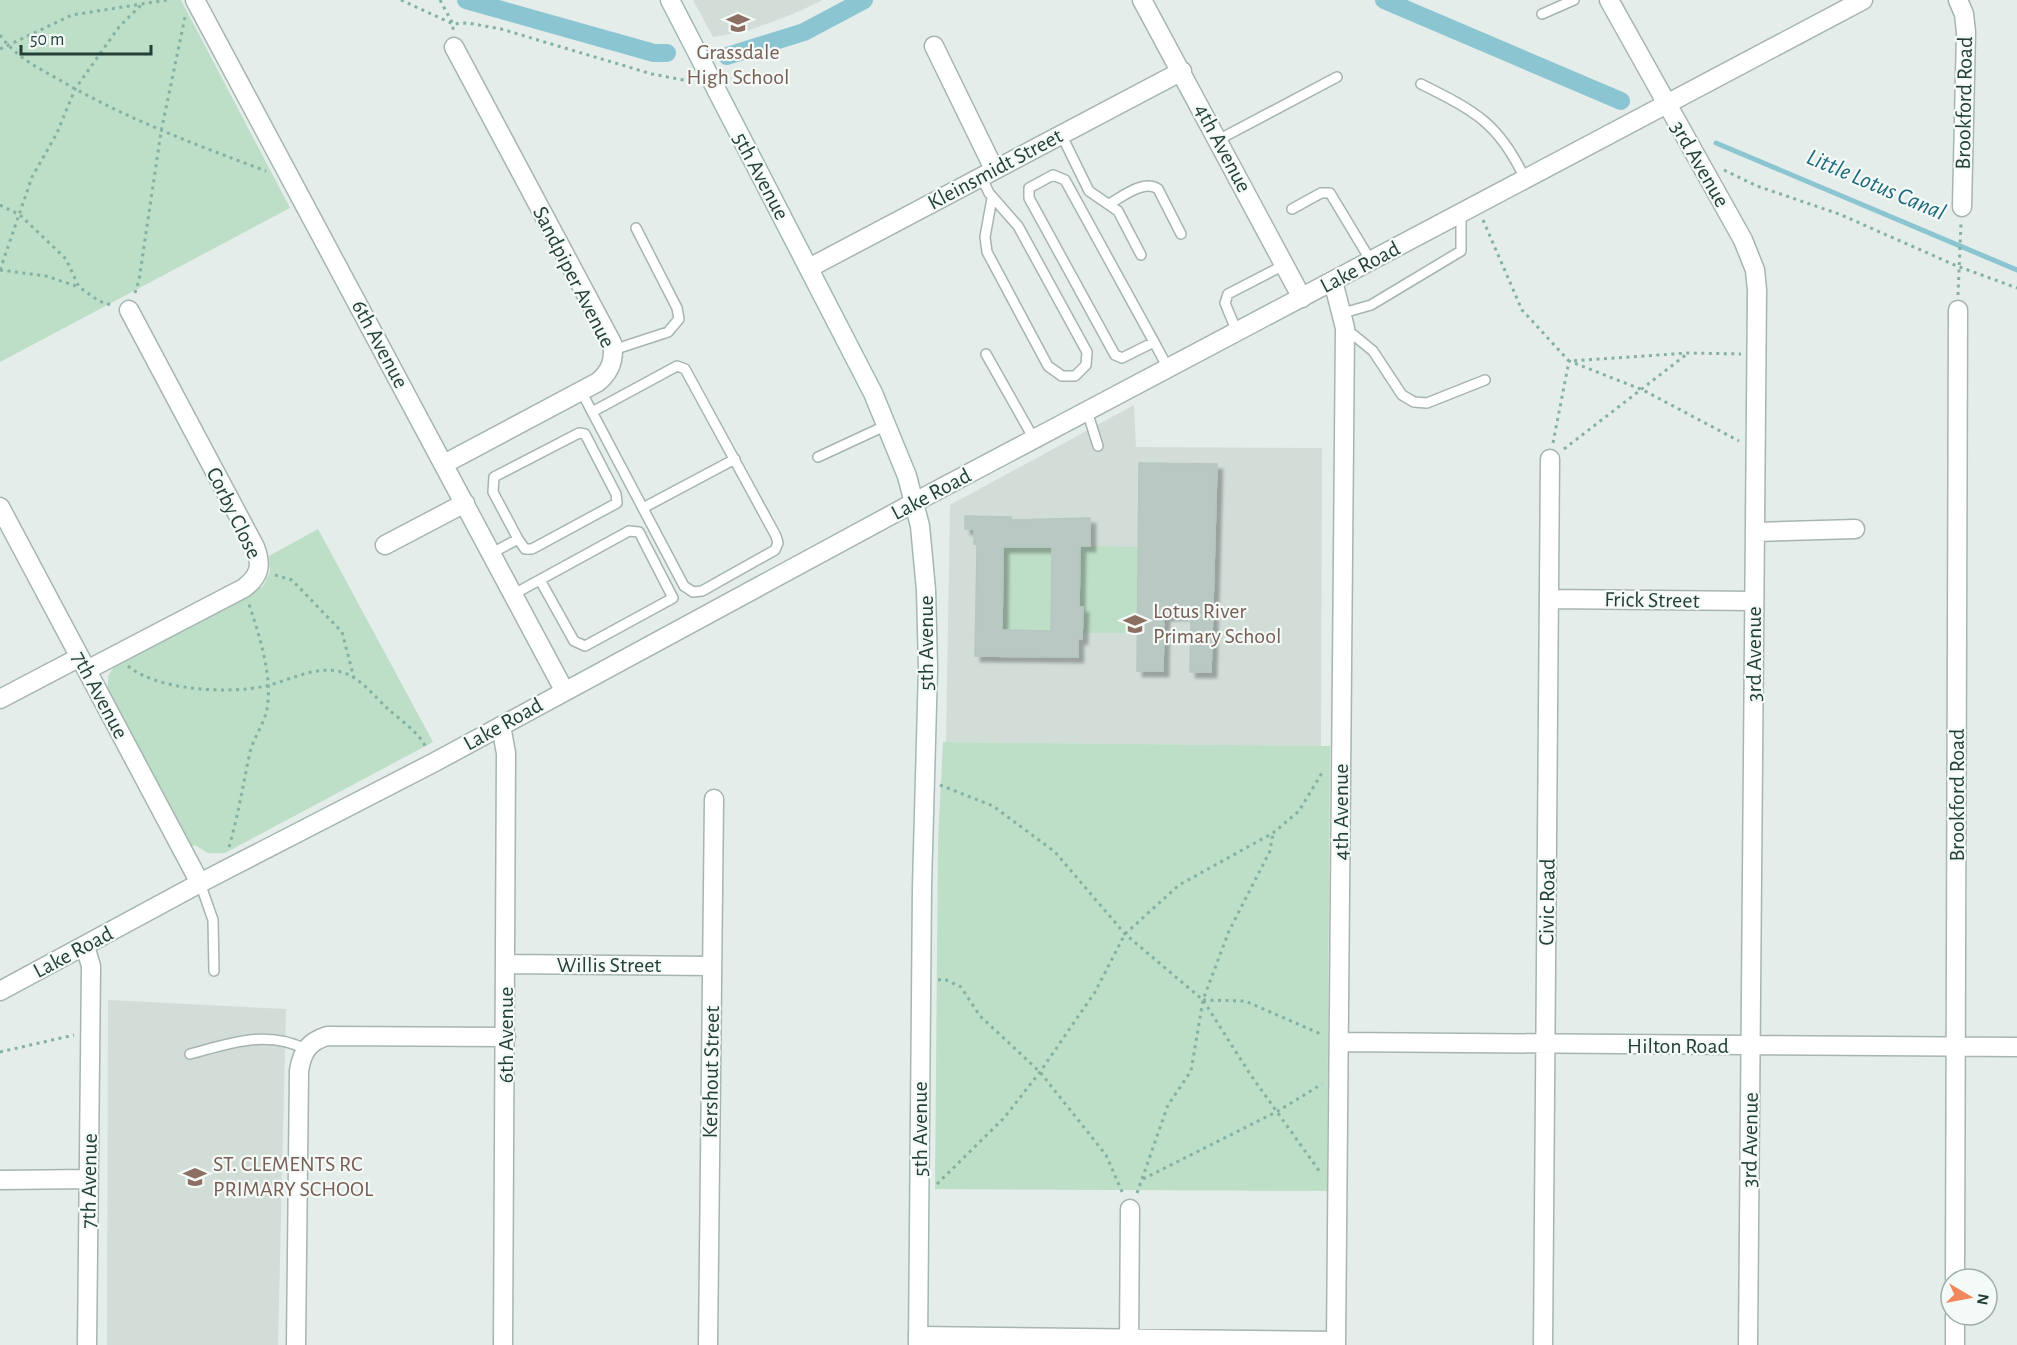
<svg xmlns="http://www.w3.org/2000/svg" width="2017" height="1345" viewBox="0 0 2017 1345" font-family="'Alegreya Sans',sans-serif">
<style>
.built{fill:#d2ddd8}
.green{fill:#bddec7}
.lines{fill:none;stroke-linecap:round;stroke-linejoin:round}
.stream{stroke:#8cc5d2;stroke-width:5}
.canal{stroke:#8cc5d2;stroke-width:18}
.building{fill:#b9c8c2;stroke:#b6c7c1;stroke-width:1.5;fill-rule:evenodd;filter:url(#shadow)}
.service-casing{stroke:#a6b5b0;stroke-width:12}
.minor-casing{stroke:#a6b5b0;stroke-width:21}
.tertiary-casing{stroke:#a6b5b0;stroke-width:21}
.secondary-casing{stroke:#a2b9b2;stroke-width:21}
.path{stroke:#84b1a4;stroke-width:3;stroke-dasharray:3 4.5;stroke-linecap:butt}
.service{stroke:#fff;stroke-width:9}
.minor{stroke:#fff;stroke-width:18}
.tertiary{stroke:#fff;stroke-width:18}
.secondary{stroke:#fff;stroke-width:18}
.labels{text-anchor:middle;dominant-baseline:central;stroke-width:4.5;stroke-linejoin:round;paint-order:stroke}
.education-label{font-size:22px;fill:#785e54;stroke:#f4faf7;text-anchor:start}
.street-label{font-size:22px;fill:#233f38;stroke:#f4faf7}
.water-label{font-size:24px;font-style:italic;fill:#1c697c;stroke:#f4faf7}
</style>
<defs>
<filter id="shadow"><feDropShadow dx="5.5" dy="5.5" stdDeviation="1.5" flood-color="#0004"/></filter>
</defs>
<rect width="100%" height="100%" fill="#e4ede9"/>
<path class="built" d="M693,0H823L793,14L747,31L713,37Z
M1134,405L1136,447L1322,448L1321,746L946,742L950,505Z
M108,1000L286,1009L278,1345H107Z"/>
<path class="green" d="M0,0H181L290,208L0,362Z
M318,529L433,742L225,853H208L195,845L191,847L108,691V676L116,664L263,586L270,572L269,556Z
M1080,546L1138,547L1137,633H1078L1083,607H1079Z
M1003,547H1052L1051,631L1002,630Z
M943,742L1330,746L1327,1191L935,1189L938,842Z"/>
<g class="lines">
<path class="stream" d="M1716,143L2017,270"/>
<path class="canal" d="M466,0L654,53H667
M1384,0L1621,101
M727,56L804,32L864,0"/>
</g>
<path class="building" d="M1139,463L1217,464L1211,672H1190L1191,614L1164,615L1163,671H1137Z
M965,516L1011,517V520L1090,518V546H1080L1079,607H1083L1082,639H1078V657L975,656L977,545L974,544V529H965ZM1003,547H1052L1051,631L1002,630Z"/>
<g class="lines">
<g class="service-casing">
<path id="service" d="M1542,14L1574,0
M1421,84C1475,111 1499,123 1525,179
M1061,134L1089,191L1118,211L1141,255
M1218,140L1337,77
M981,176L989,193L1018,226L1087,352L1086,365L1075,376H1062L1048,366L987,252L985,237L992,198
M1109,204C1122,197 1144,179 1158,189L1181,234
M1292,209L1321,193H1330L1371,261
M1343,313L1371,305L1461,251V212
M1345,328L1373,351L1402,395L1414,402L1427,403L1485,380
M1237,332L1225,303L1228,294L1284,265
M1154,342L1122,358L1115,355L1029,198V188L1053,175L1065,180L1154,342L1168,368
M613,350L668,332L679,319L677,308L636,228
M986,354L1034,439
M581,391L684,586L693,592L702,591L775,550L778,543L776,536L685,369L677,366L592,412
M1087,411L1098,446
M818,457L887,425
M643,508L735,459
M492,553L518,539L493,492L494,477L579,433L585,434L616,494L617,503L532,549H525L518,539
M514,594L629,531L639,532L673,598L585,646L574,641L540,580
M200,883L213,920L214,971
M190,1054C228,1044 267,1029 305,1049"/>
</g>
<g class="minor-casing">
<path id="minor" d="M195,0L564,690
M1142,0L1302,298
M1609,0L1743,240L1755,270L1757,290L1748,1345
M1958,0L1964,14L1966,32L1962,207
M934,46L994,169
M809,268L1182,71
M1333,281L1345,328L1336,1345
M444,464L598,382C611,371 615,359 612,343L454,47
M0,507L200,883
M1756,532L1855,529
M385,545L465,503
M1550,599L1754,601
M87,670L244,588C260,576 262,565 255,547L129,310
M0,699L80,657
M501,726L506,753L503,1345
M85,946L91,966L87,1345
M506,964L712,966
M1339,1042L2017,1047
M0,1180L89,1179
M1955,1279L1958,310
M918,1336L1336,1341
M296,1345L299,1071C302,1052 308,1042 327,1036L506,1037
M708,1345L714,799
M1129,1345L1130,1209
M1543,1345L1550,459
M1955,1345V1315"/>
</g>
<g class="tertiary-casing">
<path id="tertiary" d="M0,991L200,883L433,763L915,502L1863,0"/>
</g>
<g class="secondary-casing">
<path id="secondary" d="M670,0L873,393L907,476L920,526L926,590L928,668L922,887L918,1345"/>
</g>
<path class="path" d="M401,0L453,24L468,23L501,29L652,74L694,82
M440,0L453,24V31
M0,35C15,56 36,67 58,79C124,118 194,144 266,171
M0,49L72,15L167,0
M1724,170L1757,186L1839,214L1957,266L2017,288
M0,205L20,215L66,259L79,287L99,301L114,306
M1483,220L1522,310L1569,361L1688,353L1741,354
M0,270L32,177L57,133L75,89L119,27L142,4
M0,270L46,276L79,287
M135,293L139,280L161,132L185,17
M1958,295L1961,223
M1553,443L1569,361L1643,390L1739,441
M1564,449L1687,354
M275,575L292,580L342,632L354,678
M128,666C158,691 229,694 266,686C290,680 317,665 341,672C359,676 375,697 388,709C399,719 420,733 426,748
M940,785L993,806L1055,852L1125,934L1203,1000L1250,1074L1320,1172
M229,847C238,816 243,785 250,752C254,737 264,724 267,709C273,676 259,635 249,604
M938,980L944,979L961,987L980,1016L1040,1072L1106,1155L1123,1194
M1203,1000L1245,1001L1321,1034
M0,1052L74,1035
M1143,1179L1278,1111L1322,1084
M937,1184L1004,1118L1040,1072L1095,992L1125,934L1179,885L1273,833L1299,811L1323,771
M1137,1193L1168,1105L1191,1071L1203,1000L1229,931L1270,851L1273,833"/>
<use href="#service" class="service"/>
<use href="#minor" class="minor"/>
<use href="#tertiary" class="tertiary"/>
<use href="#secondary" class="secondary"/>
</g>
<defs>
<g id="school-bare" transform="scale(1.8)"><path d="M0-5L7-2L0 1L-7-2ZM-4 1L0 2.5L4 1V4Q0 6-4 4Z" fill="#8d6e63" stroke="#f4faf7" stroke-width="2.5" paint-order="stroke"/></g>
</defs>
<g fill-rule="evenodd">
<use href="#school-bare" x="738" y="23"/>
<use href="#school-bare" x="1135" y="624"/>
<use href="#school-bare" x="195" y="1177"/>
</g>
<g class="labels">
<g class="education-label">
<text x="738" y="52" text-anchor="middle">Grassdale<tspan x="738" dy="25">High School</tspan></text>
<text x="1153" y="611">Lotus River<tspan x="1153" dy="25">Primary School</tspan></text>
<text x="213" y="1164">ST. CLEMENTS RC<tspan x="213" dy="25">PRIMARY SCHOOL</tspan></text>
</g>
<g class="street-label">
<text transform="translate(1964 103) rotate(-89)">Brookford Road</text>
<text transform="translate(1223 148) rotate(62)">4th Avenue</text>
<text transform="translate(1700 164) rotate(60)">3rd Avenue</text>
<text transform="translate(995 169) rotate(-28)">Kleinsmidt Street</text>
<text transform="translate(761 176) rotate(62)">5th Avenue</text>
<text transform="translate(1360 267) rotate(-28)">Lake Road</text>
<text transform="translate(574 277) rotate(63)">Sandpiper Avenue</text>
<text transform="translate(380 344) rotate(62)">6th Avenue</text>
<text transform="translate(931 494) rotate(-28)">Lake Road</text>
<text transform="translate(234 513) rotate(64)">Corby Close</text>
<text transform="translate(1652 600) rotate(1)">Frick Street</text>
<text transform="translate(926 643) rotate(-90)">5th Avenue</text>
<text transform="translate(1754 654) rotate(-90)">3rd Avenue</text>
<text transform="translate(100 695) rotate(62)">7th Avenue</text>
<text transform="translate(503 724) rotate(-29)">Lake Road</text>
<text transform="translate(1957 795) rotate(-90)">Brookford Road</text>
<text transform="translate(1341 812) rotate(-90)">4th Avenue</text>
<text transform="translate(1547 902) rotate(-89)">Civic Road</text>
<text transform="translate(73 952) rotate(-28)">Lake Road</text>
<text x="609" y="965">Willis Street</text>
<text transform="translate(506 1035) rotate(-90)">6th Avenue</text>
<text x="1678" y="1046">Hilton Road</text>
<text transform="translate(711 1072) rotate(-89)">Kershout Street</text>
<text transform="translate(920 1129) rotate(-90)">5th Avenue</text>
<text transform="translate(1750 1140) rotate(-89)">3rd Avenue</text>
<text transform="translate(89 1181) rotate(-89)">7th Avenue</text>
</g>
<g class="water-label">
<text transform="translate(1876 185) rotate(23)">Little Lotus Canal</text>
</g>
</g>
<g transform="translate(1969 1297) rotate(100)"><circle r="28" fill="#f4faf7" stroke="#a0afab" stroke-width="1.5"/>
<path d="M0-4.5L10 22L0 15L-10 22Z" fill="#f2865d"/>
<text y="-9" font-size="16" font-weight="bold" text-anchor="middle" fill="#233f38">N</text>
</g>
<path d="M21 45v9h130v-9" fill="none" stroke="#233f38" stroke-width="3"/>
<text x="30" y="45" font-size="18" fill="#233f38" stroke="#f4faf7" stroke-width="4.5" paint-order="stroke">50 m</text>
</svg>
